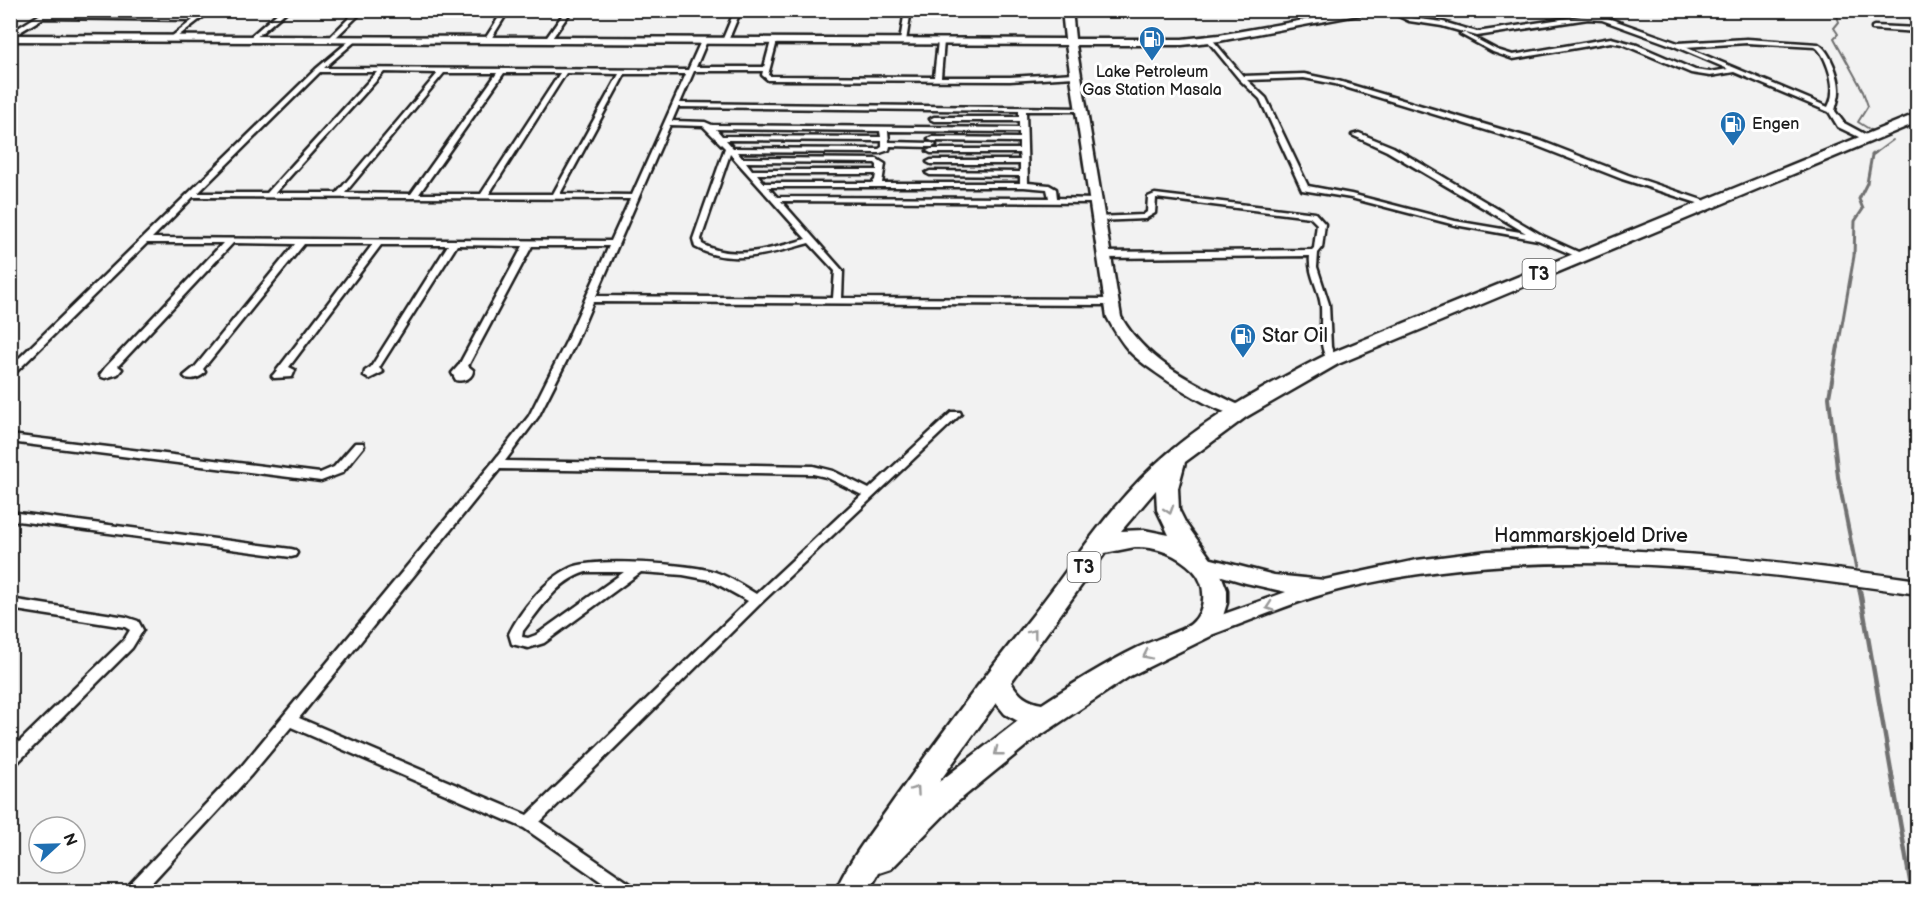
<svg xmlns="http://www.w3.org/2000/svg" width="1928" height="902" viewBox="0 0 1928 902" font-family="'Balsamiq Sans',sans-serif">
<style>
.lines{fill:none;stroke-linecap:round;stroke-linejoin:round}
.stream-far3{stroke:#707070;stroke-width:2}
.stream-far2{stroke:#707070;stroke-width:3}
.stream-far1{stroke:#707070;stroke-width:4}
.stream{stroke:#707070;stroke-width:4.5}
.street-casing{stroke:#1c1c1c;stroke-width:5}
.secondary-casing{stroke:#1c1c1c;stroke-width:5}
.highway-casing{stroke:#1c1c1c;stroke-width:5}
.street{fill:#fff;fill-rule:evenodd}
.secondary{fill:#fff;fill-rule:evenodd}
.highway{fill:#fff;fill-rule:evenodd}
.oneway{stroke:#999}
.labels{text-anchor:middle;dominant-baseline:central;stroke-width:6;stroke-linejoin:round;paint-order:stroke}
.far-poi-label{font-size:16px;fill:#1c1c1c;stroke:#fff}
.shield{fill:#fff;stroke:#606060;stroke-width:1.5}
.shield-label{font-size:18px;font-weight:bold;fill:#1c1c1c}
.poi-label{font-size:20px;fill:#1c1c1c;stroke:#fff;text-anchor:start}
.street-label{font-size:20px;fill:#1c1c1c;stroke:#fff}
</style>
<rect width="100%" height="100%" fill="#f2f2f2"/>
<filter id="ink" filterUnits="userSpaceOnUse"><feTurbulence type="fractalNoise" baseFrequency=".0167" numOctaves="2"/><feDisplacementMap in="SourceGraphic" scale="12" xChannelSelector="R" yChannelSelector="G"/><feConvolveMatrix kernelMatrix="1 2 1 2 8 2 1 2 1" color-interpolation-filters="sRGB"/></filter>
<g filter="url(#ink)">
<g class="lines">
<path class="stream-far3" d="M1841,10L1837,16L1839,22L1834,28L1838,34L1834,38L1862,89L1868,106L1858,122L1874,132
M1874,154L1893,140"/>
<path class="stream-far2" d="M1838,348L1854,256L1855,221L1863,209L1859,199L1867,183L1872,155L1876,152"/>
<path class="stream-far1" d="M1838,346L1829,397L1838,477L1856,567
M1859,588L1860,593"/>
<path class="stream" d="M1860,591L1912,892"/>
<g class="street-casing">
<path id="street" d="M47,10L51,12L49,14L197,16L205,10H212L173,40L171,39V37L193,20L43,18L10,38V33Z
M281,10H288L254,39H250V37Z
M357,10H364L335,38H331V36Z
M509,10L491,39L488,41L485,39L501,14L426,13L423,11Z
M566,10H572L550,41H546L545,40Z
M735,10H741L728,41L723,42L722,41Z
M905,10H911L906,41L903,43L900,41Z
M1386,10H1395L1412,18L1443,22L1477,32L1588,15L1605,17L1678,43L1747,39L1818,44C1830,50 1840,78 1839,92C1839,98 1836,105 1835,111L1844,123L1870,137L1863,139L1838,127L1829,112L1734,72L1710,76L1691,73L1622,44L1611,42L1513,59L1493,52L1460,34L1465,33L1497,50L1513,55L1611,38L1637,45L1695,70L1710,72L1728,69L1674,46L1602,20L1588,19L1477,36L1442,26L1409,21ZM1747,43L1815,47C1825,52 1834,81 1832,93C1832,97 1830,103 1828,107L1685,47Z
M1874,26L1918,28V32L1872,29V27Z
M354,37L359,38L324,68L688,70L701,41L704,39L707,41L696,67H764L771,41L774,39L777,41L768,75L770,76L934,77L938,41L941,39L944,41L941,77H1010L1074,73L1077,75L1074,77L1010,81L768,80L762,75L763,71H694L680,103L1081,108L1083,109L1079,111H1026L1028,183L1049,185L1056,189L1057,198L1094,199H1097V203L781,201L843,271L842,298L1110,299L1114,302L1110,305L593,302L576,342L538,417L505,461L813,466L833,471L869,489L952,412H960L961,414L761,603L540,822L635,887L637,892H616L524,828L291,727L251,775L143,892H125L127,887L241,767L493,462L529,416L566,342L609,246H532L468,366L473,370C473,378 464,382 456,380L452,373L459,365L523,246L457,245L379,368L383,372L369,379L364,376L365,371L371,367L448,245H381L289,367L295,370L292,377L274,378L272,376L274,374L373,244H304L203,369L205,372C201,378 192,380 186,378L184,376L195,367L295,244L233,243L118,366L122,369L118,374L105,378L102,377L100,375L105,368L223,243H147L13,375L10,376V367L316,69ZM320,72H377L267,193H198ZM384,72L438,73L337,193H275ZM444,73H497L411,194L345,193ZM504,73H560L481,194H419ZM566,73L619,74L553,194H489ZM625,74H686L632,195L560,194ZM678,107L1019,111V117H934L930,119L934,121H1019V128L712,125L705,122L672,121ZM670,125L703,126L725,148L693,239L695,247C730,267 773,253 809,243L835,271L833,298L596,296ZM716,129L880,131L881,137L722,136ZM888,131L1019,132V138L932,137L928,139L932,141L1019,142V149H931L927,151L931,153H1019L1020,160H931L927,162L931,164H1020V172L930,171L926,173L930,175L1020,176V183H882L885,164L877,159L742,158L737,152L880,153L889,150L890,146L932,147L936,145L932,143L889,142ZM726,140L882,141V147L879,149L733,148ZM730,154L806,239C774,248 733,262 702,244L701,239ZM746,162L875,163L877,165V170H752ZM757,174H876L875,180L872,183H764ZM768,187H1024L1047,189L1049,198L777,197ZM193,197L630,199L611,241L152,238ZM500,469L813,474L826,477L862,495L756,594C743,586 730,577 715,572C690,564 594,557 570,568C547,578 520,611 509,634L512,644L528,648L544,643L641,572L683,575L710,580L748,601L527,815L299,718ZM586,572H624L536,635L528,638L522,637L523,631C541,608 558,580 586,572Z
M1207,38H1211L1243,76L1304,74L1338,81L1541,141L1628,175L1714,204L1710,206H1707L1622,179L1535,145L1335,84L1304,78L1247,80L1266,98L1308,186L1351,194L1455,221L1526,233L1387,151L1352,135L1359,133L1393,147L1543,236L1587,256L1586,258H1580L1538,240L1455,225L1351,198L1302,190L1260,99L1239,79L1207,40Z
M1155,194L1315,213L1325,224L1322,248L1318,253L1317,267L1329,304L1331,347L1336,360L1334,362H1328C1318,344 1322,326 1321,306C1319,288 1308,274 1310,256L1103,258L1099,255L1103,252L1312,250L1314,248L1317,224L1310,217L1156,198L1155,213L1145,219L1097,221L1093,219L1097,217L1143,215L1147,212L1148,197Z
M10,435L320,473L334,467L355,443H363L364,446L342,473L321,481L10,442Z
M10,512L291,549L295,550L297,553L295,556L291,557L10,520Z
M10,599L126,617L138,621L143,630L132,648L15,765L10,767V751L124,640L130,630L125,627L10,609Z"/>
</g>
<g class="secondary-casing">
<path id="secondary" d="M1062,10H1072L1075,39H1182L1219,35L1361,10H1384L1219,41L1182,45H1076L1121,317C1148,364 1196,384 1243,407L1245,411L1243,415C1223,420 1145,368 1130,352C1120,341 1114,330 1107,317L1066,45L10,41V35L1065,39Z
M1560,548C1680,550 1798,563 1918,580V594C1728,567 1535,543 1346,588C1296,600 1249,622 1200,639L1193,637L1190,631L1193,625L1286,592L1246,583L1198,569L1195,564L1198,559L1204,557L1274,575L1324,580L1417,560L1488,551Z"/>
</g>
<g class="highway-casing">
<path id="highway" d="M1918,113V122L1338,364L1246,417L1185,462L1178,488L1179,510L1186,524L1220,572L1227,590V603L1223,616L1211,636L1130,676L1032,741L956,803L891,869L879,873L868,892H835C849,859 874,829 894,800C939,737 985,675 1033,615C1076,560 1113,500 1167,454C1214,414 1269,384 1324,356ZM1156,490L1157,510L1169,535L1144,530L1121,531ZM1135,547C1158,547 1177,554 1193,570C1207,584 1207,610 1191,624C1184,630 1149,642 1137,648C1104,664 1073,684 1042,704C1027,702 1019,695 1011,682L1105,553ZM996,703L1005,714L1018,721L939,782Z"/>
</g>
<use href="#street" class="street"/>
<use href="#secondary" class="secondary"/>
<use href="#highway" class="highway"/>
</g>
<defs><path id="oneway-chevron" d="M-2-3.5L2.5 0L-2 3.5" fill="none" stroke-width="1.6" stroke-linecap="round" stroke-linejoin="round" transform="scale(1.5)"/></defs>
<g class="oneway">
<use href="#oneway-chevron" transform="translate(1169 510) rotate(72)"/>
<use href="#oneway-chevron" transform="translate(1270 607) rotate(161)"/>
<use href="#oneway-chevron" transform="translate(1033 633) rotate(-52)"/>
<use href="#oneway-chevron" transform="translate(1147 655) rotate(154)"/>
<use href="#oneway-chevron" transform="translate(998 752) rotate(142)"/>
<use href="#oneway-chevron" transform="translate(916 790) rotate(-55)"/>
</g>
</g>
<defs>
<g id="fuel-pin" transform="scale(1.35)"><path d="M0 17L-7.5 6A9.5 9.5 0 1 1 7.5 6Z" fill="#1f6fb2" stroke="#fff"/><path d="M-5.5-6h7V0h2V4h1.3V-2.5L3-4.5l.8-.8L6-3V5H2.5V1h-1V6h-7ZM-4.2-4.7v3.2H.2V-4.7Z" fill="#fff"/></g>
</defs>
<g fill-rule="evenodd">
<use href="#fuel-pin" x="1152" y="39"/>
<use href="#fuel-pin" x="1733" y="124"/>
<use href="#fuel-pin" x="1243" y="336"/>
</g>
<g class="labels">
<g class="far-poi-label">
<text x="1152" y="72">Lake Petroleum<tspan x="1152" dy="18">Gas Station Masala</tspan></text>
<text x="1752" y="124" text-anchor="start">Engen</text>
</g>
<g class="shield">
<rect x="1522.5" y="259" width="33" height="30" rx="4.5"/>
<rect x="1067.5" y="552" width="33" height="30" rx="4.5"/>
</g>
<g class="shield-label">
<text x="1539" y="274">T3</text>
<text x="1084" y="567">T3</text>
</g>
<g class="poi-label">
<text x="1262" y="336">Star Oil</text>
</g>
<g class="street-label">
<text x="1591" y="536">Hammarskjoeld Drive</text>
</g>
</g>
<rect width="1928" height="902" fill="none" stroke="#fff" stroke-width="36"/>
<rect x="18" y="18" width="1892" height="866" fill="none" stroke="#1c1c1c" stroke-width="2" filter="url(#ink)"/>
<g transform="translate(57 845) rotate(68)"><circle r="28" fill="#ffffff" stroke="#a4a4a4" stroke-width="1.5"/>
<path d="M0-4.5L10 22L0 15L-10 22Z" fill="#1f6fb2"/>
<text y="-9" font-size="16" font-weight="bold" text-anchor="middle" fill="#1c1c1c">N</text>
</g>
</svg>
